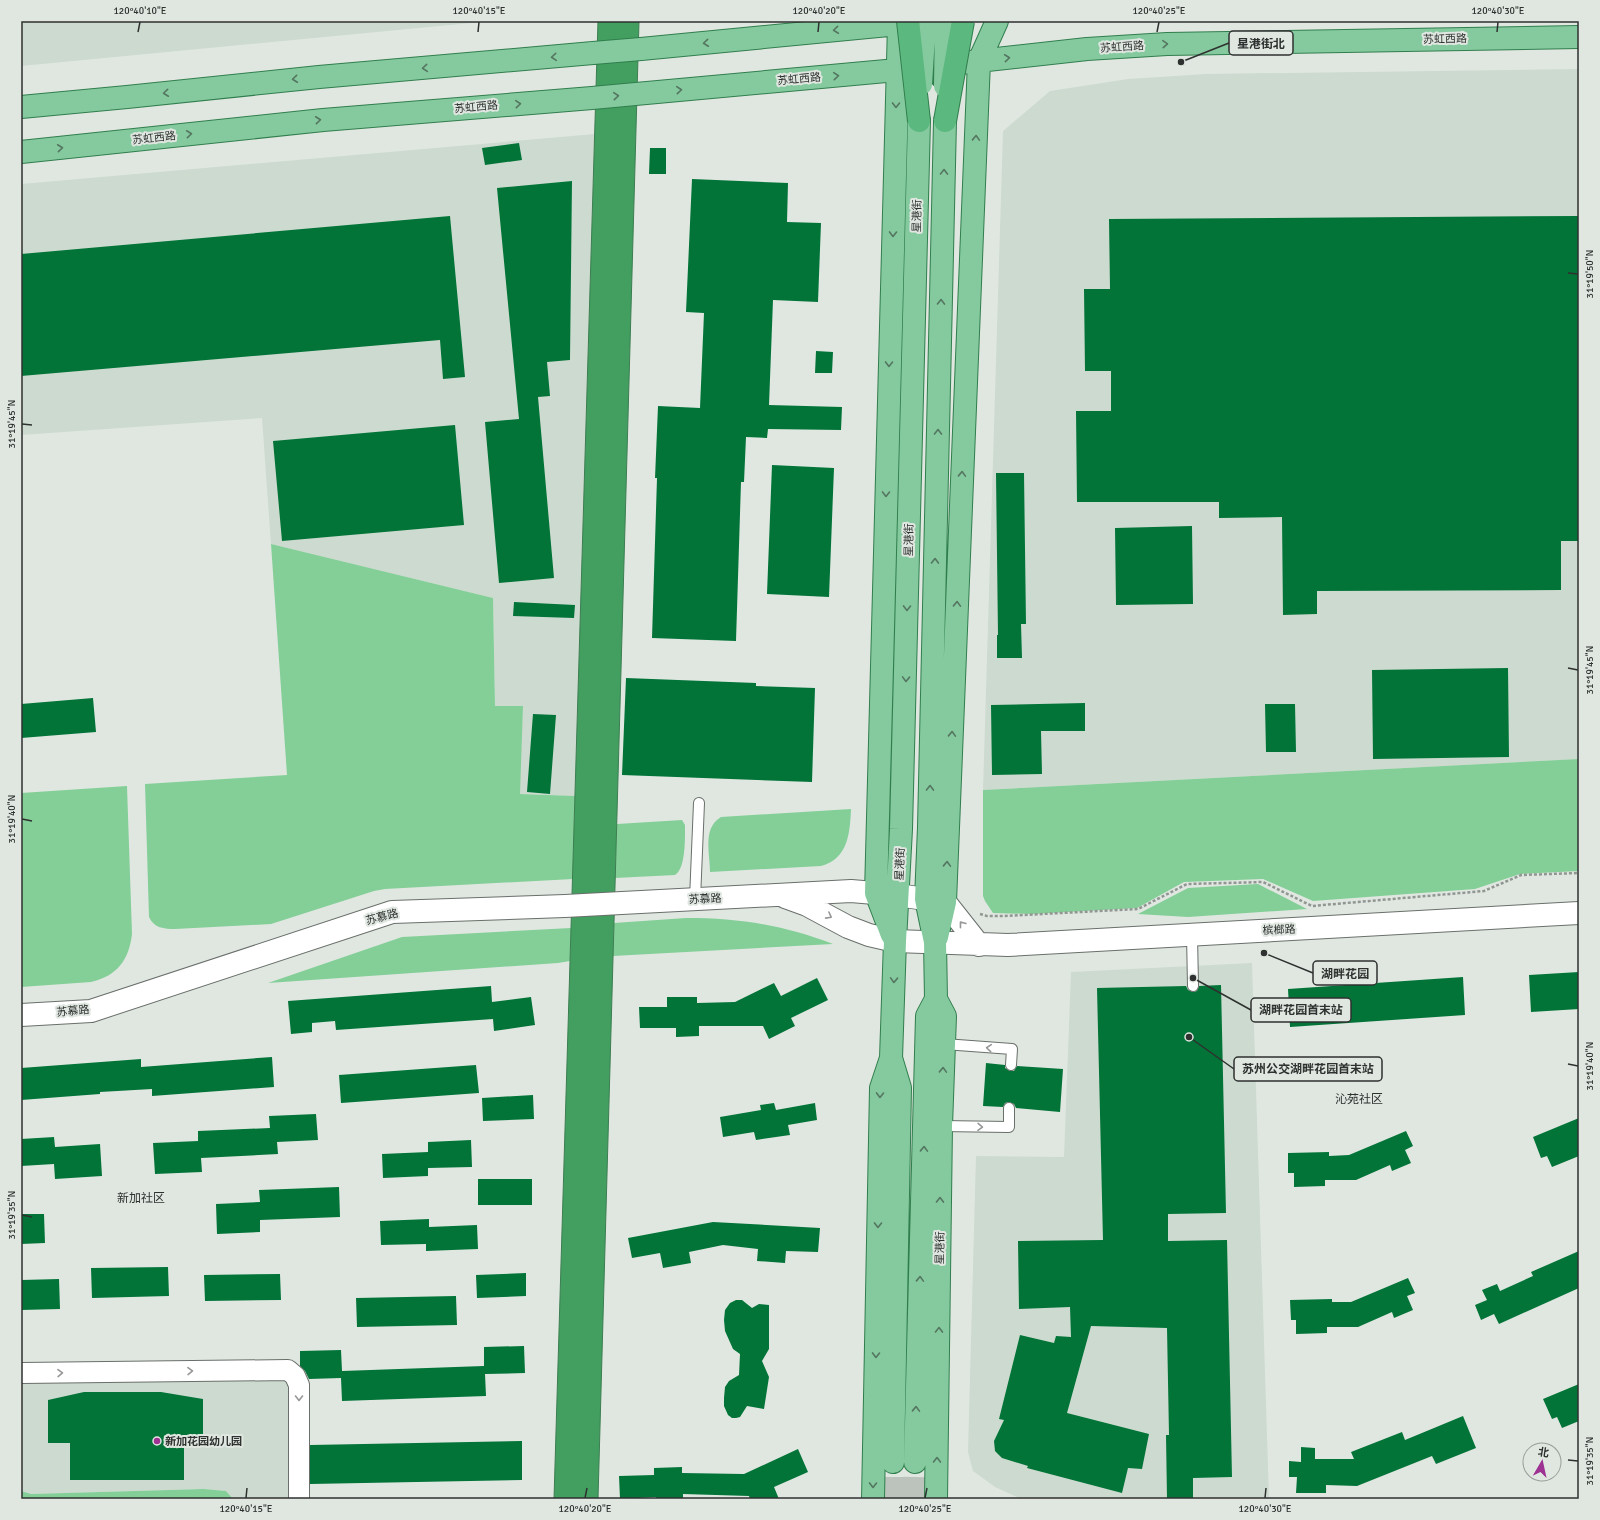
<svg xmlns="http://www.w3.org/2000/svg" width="1600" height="1520" viewBox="0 0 1600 1520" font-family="Signika,'Noto Sans SC',sans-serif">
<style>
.built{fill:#cddacf}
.green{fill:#83cf97}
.water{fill:#429f60;stroke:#3c7e51}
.building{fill:#027438}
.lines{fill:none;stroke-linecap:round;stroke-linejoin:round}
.primary-tunnel{stroke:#bcc3bd;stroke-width:22;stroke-dasharray:22 11;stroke-linecap:butt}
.service-casing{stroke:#696f6a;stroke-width:12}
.minor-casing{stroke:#696f6a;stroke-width:22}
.secondary-casing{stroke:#696f6a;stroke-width:24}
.primary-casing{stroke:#317e4d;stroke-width:24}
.path{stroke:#919692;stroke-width:2.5;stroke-dasharray:3 2;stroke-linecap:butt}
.service{stroke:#fff;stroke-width:10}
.minor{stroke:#fff;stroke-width:20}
.secondary{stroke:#fff;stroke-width:22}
.primary{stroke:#84ca9e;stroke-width:22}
.primary-bridge-casing{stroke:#317e4d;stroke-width:24;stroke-linecap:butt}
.trunk-bridge-casing{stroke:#317e4d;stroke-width:24;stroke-linecap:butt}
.primary-bridge{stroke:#84ca9e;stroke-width:22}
.trunk-bridge{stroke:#5bb87e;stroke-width:22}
.oneway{stroke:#557661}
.oneway2{stroke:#969897}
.ticks{fill:none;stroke:#2e312f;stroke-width:1.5}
.poi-dot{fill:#9d3293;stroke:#e0e7e1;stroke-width:1.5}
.labels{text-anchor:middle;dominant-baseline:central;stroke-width:4;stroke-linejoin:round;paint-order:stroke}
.street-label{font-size:11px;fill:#2e312f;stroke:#e0e7e1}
.poi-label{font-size:11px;font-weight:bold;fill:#2e312f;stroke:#e0e7e1;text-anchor:start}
.neighbourhood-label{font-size:12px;fill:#2e312f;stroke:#e0e7e1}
.leader{fill:none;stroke:#2e312f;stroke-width:1.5}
.callout-dot{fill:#2e312f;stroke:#e0e7e1;stroke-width:1.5}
.callout{fill:#e0e7e1;stroke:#2e312f;stroke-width:1.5}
.callout-label{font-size:12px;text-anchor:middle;font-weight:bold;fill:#2e312f}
.neatline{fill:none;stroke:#2e312f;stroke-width:1.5}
.ticks-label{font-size:10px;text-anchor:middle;fill:#2e312f}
</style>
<rect width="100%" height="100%" fill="#e0e7e1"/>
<path class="built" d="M21,21H492L21,66Z
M1579,69V759L983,790L1003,131L1050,91L1128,79L1206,74Z
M595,134L575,796L519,794L523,706H495L493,598L271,544L262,418L21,435V184Z
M1252,963L1269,1499H1021L995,1487L973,1471L968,1452L976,1156L1064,1157L1071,972Z
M279,1378L287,1382L293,1392L291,1499H233L226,1491L204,1489L30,1494L21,1491V1384L24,1381Z"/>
<path class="green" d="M271,544L493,598L495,706H523L520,794L575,796L573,879L385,889L374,891L271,924L175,929C164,929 154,928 149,917L145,784L287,775Z
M1579,759V871L1520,874L1475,889L1313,901L1263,879L1184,882L1137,908L1032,914L993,913L985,901L983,896V790Z
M127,786L132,934C129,960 117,976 91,982L21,987V793Z
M851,809C850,833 848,859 821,866L710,872C710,854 702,828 721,817Z
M682,820L685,825C685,837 686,869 675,875L615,878L617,824Z
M1258,884L1307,909L1188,917L1138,914L1188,888Z
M686,918C740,918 783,925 833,944L613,956L614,923Z
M571,928L570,961L558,963L268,983L402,937Z
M204,1489L226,1491L233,1499H21V1491L31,1494Z"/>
<path class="water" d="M598,21H639L598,1499H554Z"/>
<path class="building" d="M519,143L522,160L485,165L482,148Z
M650,148H666V174H649Z
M692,179L788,183L787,222L821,223L818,302L773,300L769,405L842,407L841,430L768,429L767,438L746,437L744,482H741L736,641L652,638L657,478H655L658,406L700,408L704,313L686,312Z
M572,181L570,360L547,362L550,396L538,397L554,578L499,583L485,422L519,419L497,188Z
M450,216L465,377L443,379L440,340L21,376V254Z
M1579,216V541H1561V590L1317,591V614L1283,615L1282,517L1219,518V502H1077L1076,411H1111V371H1085L1084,289H1110L1109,219Z
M816,351L833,352L832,373H815Z
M455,425L464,525L282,541L273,441Z
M772,465L834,468L829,597L767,594Z
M996,473H1024L1026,624H1021L1022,658H997V635H998Z
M1192,526L1193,604L1116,605L1115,528Z
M514,602L575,605L574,618L513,616Z
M1508,668L1509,757L1373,759L1372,670Z
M626,678L756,683V686L815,688L812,782L622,775Z
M93,698L96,732L21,738V704Z
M1085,703V731H1041L1042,774L992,775L991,705Z
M1265,704H1295L1296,752H1266Z
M533,714L556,715L550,794L527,792Z
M1579,972V1009L1531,1012L1529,975Z
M1463,977L1465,1015L1290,1027L1288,989Z
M817,978L828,1000L791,1018L795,1026L769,1039L763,1026H699V1036L676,1037V1028H640L639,1007H667V997H697V1003L735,1002L774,983L781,996Z
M1221,985L1226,1213L1168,1214V1241L1227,1240L1232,1477L1193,1478V1499H1167L1166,1435H1169L1167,1328L1091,1326L1067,1413L1149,1434L1142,1469L1128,1468L1122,1493L1027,1468L1028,1466L1002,1458L995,1451L994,1441L1004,1420L999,1419L1020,1335L1054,1343L1056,1336L1071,1337L1070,1307L1019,1309L1018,1241L1103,1240L1097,988L1186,986L1188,990L1193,992L1197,991L1199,986Z
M491,986L492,1002L531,997L535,1025L494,1031L493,1019L336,1030L335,1021L312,1023V1032L291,1034L288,1001Z
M272,1057L274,1087L152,1096V1089L100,1092V1094L21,1100V1068L141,1059V1067Z
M986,1063L1005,1065V1068L1010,1071H1014L1017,1066L1063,1069L1060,1112L1016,1108L1014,1104L1009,1102L1005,1103L1003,1107L983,1106Z
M476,1065L479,1093L341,1103L339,1075Z
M533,1095L534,1119L483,1121L482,1098Z
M774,1103L776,1110L815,1103L817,1120L788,1125L790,1135L756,1140L754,1132L723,1137L720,1117L761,1110L760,1105Z
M316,1114L318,1140L277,1142L278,1154L201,1158L202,1172L155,1174L153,1143L198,1141V1131L270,1128L269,1116Z
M1579,1118V1156L1552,1167L1547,1156L1541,1158L1533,1137Z
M1406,1131L1413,1146L1405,1150L1411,1163L1392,1171L1390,1165L1356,1180H1325V1186L1294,1187V1173H1288V1153L1329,1152V1156L1349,1155Z
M54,1137L55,1147L100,1144L102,1176L55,1179L54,1164L21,1166V1139Z
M471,1140L472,1167L428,1168V1176L383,1178L382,1154L428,1152V1142Z
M478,1179H532V1205H478Z
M339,1187L340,1217L260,1220V1232L217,1234L216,1204L260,1202L259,1190Z
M21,1214H44L45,1243L21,1244Z
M429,1219V1227L477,1225L478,1249L426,1251V1244L381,1245L380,1221Z
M713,1222L820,1228L818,1252L786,1251L785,1263L757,1261L758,1249L723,1245L689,1252L691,1263L663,1268L660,1253L632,1258L628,1238Z
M1579,1251V1288L1499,1324L1494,1314L1481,1320L1475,1305L1487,1300L1482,1290L1497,1284L1500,1291L1533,1276L1531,1272Z
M168,1267L169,1296L92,1298L91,1268Z
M526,1273V1296L477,1298L476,1275Z
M280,1274L281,1300L205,1301L204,1275Z
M1408,1278L1415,1293L1407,1296L1413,1310L1394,1318L1392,1312L1358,1327H1327V1333L1296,1334V1320H1291L1290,1300L1332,1299V1302H1351Z
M59,1279L60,1309L21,1310V1280Z
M456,1296L457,1325L357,1327L356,1298Z
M736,1300H742L752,1308L759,1304L769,1305V1349L762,1361L769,1377L764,1409L747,1406L740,1417L736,1418H732L728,1415L724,1406V1398L725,1387L729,1381L739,1375L740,1354L733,1349L725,1331L724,1320L725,1310L730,1303Z
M524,1346L525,1373L485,1374L486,1396L342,1401L341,1378L309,1379L305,1371L300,1366V1351L341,1350L342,1371L484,1366V1347Z
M1579,1384V1421L1562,1428L1557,1417L1552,1419L1543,1399Z
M84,1392H161L203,1399V1443H184V1480H70V1443H48V1400Z
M1463,1416L1476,1448L1436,1464L1432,1456L1357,1486L1326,1485V1493H1296L1297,1477H1289V1461L1301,1462V1447L1315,1448V1459H1354L1351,1452L1402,1432L1405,1440Z
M522,1441V1480L310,1484V1445Z
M798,1449L808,1472L774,1487L779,1499H750L749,1496L683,1494V1499H656V1497L620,1499L619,1476L654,1475V1468L682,1467V1473L744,1474Z"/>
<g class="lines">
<path class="primary-tunnel" d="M893,1499V1462
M914,1499L915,1462"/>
<g class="service-casing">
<path id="service" d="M695,899L699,803
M1192,935L1193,986
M944,1044L1012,1049L1011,1065
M941,1126L1009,1127V1108"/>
</g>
<g class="minor-casing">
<path id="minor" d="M21,1373L288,1370L295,1376L299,1385V1499"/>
</g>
<g class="secondary-casing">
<path id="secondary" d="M785,897L807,905L848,927L869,935L895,941L1008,945L1579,913
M21,1015L91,1011L392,912L565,906L851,891L898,895L945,902L979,945"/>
</g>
<g class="primary-casing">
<path id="primary" d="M641,49L899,24L913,23
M21,107L127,97L319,77L593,53
M21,152L323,120L592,98L897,70L1087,49L1167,44L1579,37
M892,935L876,893L899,24
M937,937L945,902L979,61L997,21
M891,1058L900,1088L893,1462
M915,1462L927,1016L936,999
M873,1499L881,1088L891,1058L895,941L901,829L919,121
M936,1499L941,1126L945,1016L936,999L935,942L926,899L929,827L945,121"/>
</g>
<path class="path" d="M980,914L987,916H1004L1138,909L1187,884L1263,882L1312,906L1484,891L1521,875L1579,873"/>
<use href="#service" class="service"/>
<use href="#minor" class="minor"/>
<use href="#secondary" class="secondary"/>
<use href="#primary" class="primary"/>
<g class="primary-bridge-casing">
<path id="primary-bridge" d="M593,53L641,49
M921,84L925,21
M945,86L946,21"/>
</g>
<g class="trunk-bridge-casing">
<path id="trunk-bridge" d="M908,21L919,121
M945,121L963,21"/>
</g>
<use href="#primary-bridge" class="primary-bridge"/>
<use href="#trunk-bridge" class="trunk-bridge"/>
</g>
<defs><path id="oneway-chevron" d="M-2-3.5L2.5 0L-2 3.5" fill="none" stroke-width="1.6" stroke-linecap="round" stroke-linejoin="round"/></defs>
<g class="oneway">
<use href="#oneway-chevron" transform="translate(836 30) rotate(174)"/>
<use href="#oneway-chevron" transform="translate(706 43) rotate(174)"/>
<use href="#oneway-chevron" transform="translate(1165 44) rotate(-3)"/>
<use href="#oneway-chevron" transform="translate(554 57) rotate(175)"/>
<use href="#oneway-chevron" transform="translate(1007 58) rotate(-6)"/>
<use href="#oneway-chevron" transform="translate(425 68) rotate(175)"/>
<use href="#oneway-chevron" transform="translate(836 76) rotate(-5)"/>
<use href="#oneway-chevron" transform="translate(295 79) rotate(174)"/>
<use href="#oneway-chevron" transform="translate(679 90) rotate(-5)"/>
<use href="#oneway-chevron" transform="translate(166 93) rotate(174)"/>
<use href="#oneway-chevron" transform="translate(616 96) rotate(-5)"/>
<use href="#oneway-chevron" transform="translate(518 104) rotate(-5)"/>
<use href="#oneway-chevron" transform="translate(896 105) rotate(91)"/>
<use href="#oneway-chevron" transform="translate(318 120) rotate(-6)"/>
<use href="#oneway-chevron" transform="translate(189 134) rotate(-6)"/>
<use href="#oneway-chevron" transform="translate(976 138) rotate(-88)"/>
<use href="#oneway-chevron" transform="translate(60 148) rotate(-6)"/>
<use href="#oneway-chevron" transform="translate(944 172) rotate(-89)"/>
<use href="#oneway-chevron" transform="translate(893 234) rotate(91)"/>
<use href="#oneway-chevron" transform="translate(941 302) rotate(-89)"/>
<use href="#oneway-chevron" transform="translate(889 364) rotate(91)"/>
<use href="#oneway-chevron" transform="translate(938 432) rotate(-89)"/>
<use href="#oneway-chevron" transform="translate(962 474) rotate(-88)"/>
<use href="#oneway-chevron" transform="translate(886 494) rotate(91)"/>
<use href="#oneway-chevron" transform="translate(935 561) rotate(-89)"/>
<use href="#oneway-chevron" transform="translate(957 604) rotate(-88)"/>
<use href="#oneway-chevron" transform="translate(907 608) rotate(91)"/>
<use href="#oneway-chevron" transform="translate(906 679) rotate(92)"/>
<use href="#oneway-chevron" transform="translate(952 734) rotate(-88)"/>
<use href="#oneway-chevron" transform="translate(930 788) rotate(-89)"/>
<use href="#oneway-chevron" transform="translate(947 864) rotate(-88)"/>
<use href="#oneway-chevron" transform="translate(894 980) rotate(92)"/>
<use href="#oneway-chevron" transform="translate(943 1070) rotate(-88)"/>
<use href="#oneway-chevron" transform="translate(880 1095) rotate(91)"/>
<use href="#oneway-chevron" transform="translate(924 1149) rotate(-88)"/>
<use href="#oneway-chevron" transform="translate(940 1200) rotate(-89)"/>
<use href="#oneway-chevron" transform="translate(878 1225) rotate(91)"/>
<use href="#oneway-chevron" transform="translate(920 1279) rotate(-88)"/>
<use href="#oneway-chevron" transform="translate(939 1330) rotate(-89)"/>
<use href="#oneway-chevron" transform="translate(876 1355) rotate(91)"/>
<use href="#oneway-chevron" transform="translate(916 1409) rotate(-88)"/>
<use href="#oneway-chevron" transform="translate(937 1460) rotate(-89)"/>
<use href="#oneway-chevron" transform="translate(873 1485) rotate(91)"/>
</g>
<g class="oneway2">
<use href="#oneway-chevron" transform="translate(829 916) rotate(28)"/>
<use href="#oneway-chevron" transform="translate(962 924) rotate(-128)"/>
<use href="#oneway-chevron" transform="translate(989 1048) rotate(-175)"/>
<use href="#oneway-chevron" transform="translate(980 1127) rotate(1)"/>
<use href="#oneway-chevron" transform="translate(190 1371) rotate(-1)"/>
<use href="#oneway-chevron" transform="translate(60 1373) rotate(-1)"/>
<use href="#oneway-chevron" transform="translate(299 1398) rotate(90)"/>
</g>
<path class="ticks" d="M138,32L140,22M478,32L479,22M818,32L819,22M1157,32L1159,22M1497,32L1498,22M1568,273L1578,274M22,424L32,425M1568,668L1578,670M22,819L32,821M1568,1064L1578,1066M22,1215L32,1217M1568,1460L1578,1461M246,1498L247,1488M585,1498L587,1488M925,1498L927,1488M1265,1498L1266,1488"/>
<circle class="poi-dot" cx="157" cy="1441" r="4"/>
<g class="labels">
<g class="street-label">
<text transform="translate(1445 39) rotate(-1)">苏虹西路</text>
<text transform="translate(1122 47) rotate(-4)">苏虹西路</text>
<text transform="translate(799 79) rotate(-5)">苏虹西路</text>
<text transform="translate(476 107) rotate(-5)">苏虹西路</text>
<text transform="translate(154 138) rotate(-6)">苏虹西路</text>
<text transform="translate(917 216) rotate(-89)">星港街</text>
<text transform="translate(909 540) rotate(-89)">星港街</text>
<text transform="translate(900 864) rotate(-87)">星港街</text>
<text transform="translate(705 899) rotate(-3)">苏慕路</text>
<text transform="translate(382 917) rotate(-14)">苏慕路</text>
<text transform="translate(1279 930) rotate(-3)">槟榔路</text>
<text transform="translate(73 1011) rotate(-5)">苏慕路</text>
<text transform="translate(940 1248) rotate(-89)">星港街</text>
</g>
<g class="poi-label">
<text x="165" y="1441">新加花园幼儿园</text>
</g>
<g class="neighbourhood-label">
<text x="1359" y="1099">沁苑社区</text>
<text x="141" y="1198">新加社区</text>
</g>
</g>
<path class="leader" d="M1181 62L1229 43M1264 953L1313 973M1193 978L1251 1010M1189 1037L1234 1069"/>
<g class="callout-dot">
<circle cx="1181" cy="62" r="4"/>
<circle cx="1264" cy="953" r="4"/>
<circle cx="1193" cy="978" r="4"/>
<circle cx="1189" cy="1037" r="4"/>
</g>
<g class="callout">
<rect x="1229" y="31" width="64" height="24" rx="4"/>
<rect x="1313" y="961" width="64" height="24" rx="4"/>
<rect x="1251" y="998" width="100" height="24" rx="4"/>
<rect x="1234" y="1057" width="148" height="24" rx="4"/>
</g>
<g class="callout-label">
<text x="1261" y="48">星港街北</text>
<text x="1345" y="978">湖畔花园</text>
<text x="1301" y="1014">湖畔花园首末站</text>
<text x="1308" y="1073">苏州公交湖畔花园首末站</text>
</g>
<rect width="1600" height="1520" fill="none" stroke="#e0e7e1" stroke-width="44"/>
<g transform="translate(1542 1462) rotate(9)"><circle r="19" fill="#e0e7e1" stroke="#999e9a"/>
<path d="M0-3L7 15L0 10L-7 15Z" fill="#9d3293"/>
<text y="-6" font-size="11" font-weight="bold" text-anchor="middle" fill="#2e312f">北</text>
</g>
<rect x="22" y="22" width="1556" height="1476" class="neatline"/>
<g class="ticks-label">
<text x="140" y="14">120°40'10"E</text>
<text x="479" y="14">120°40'15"E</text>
<text x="819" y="14">120°40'20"E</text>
<text x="1159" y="14">120°40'25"E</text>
<text x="1498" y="14">120°40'30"E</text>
<text transform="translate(1589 274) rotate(-90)" y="4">31°19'50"N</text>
<text transform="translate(11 424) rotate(-90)" y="4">31°19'45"N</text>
<text transform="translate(1589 670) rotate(-90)" y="4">31°19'45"N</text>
<text transform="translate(11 819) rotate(-90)" y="4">31°19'40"N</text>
<text transform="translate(1589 1066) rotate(-90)" y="4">31°19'40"N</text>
<text transform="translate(11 1215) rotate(-90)" y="4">31°19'35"N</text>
<text transform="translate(1589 1461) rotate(-90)" y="4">31°19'35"N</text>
<text x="246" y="1512">120°40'15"E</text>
<text x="585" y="1512">120°40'20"E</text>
<text x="925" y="1512">120°40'25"E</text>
<text x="1265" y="1512">120°40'30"E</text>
</g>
</svg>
